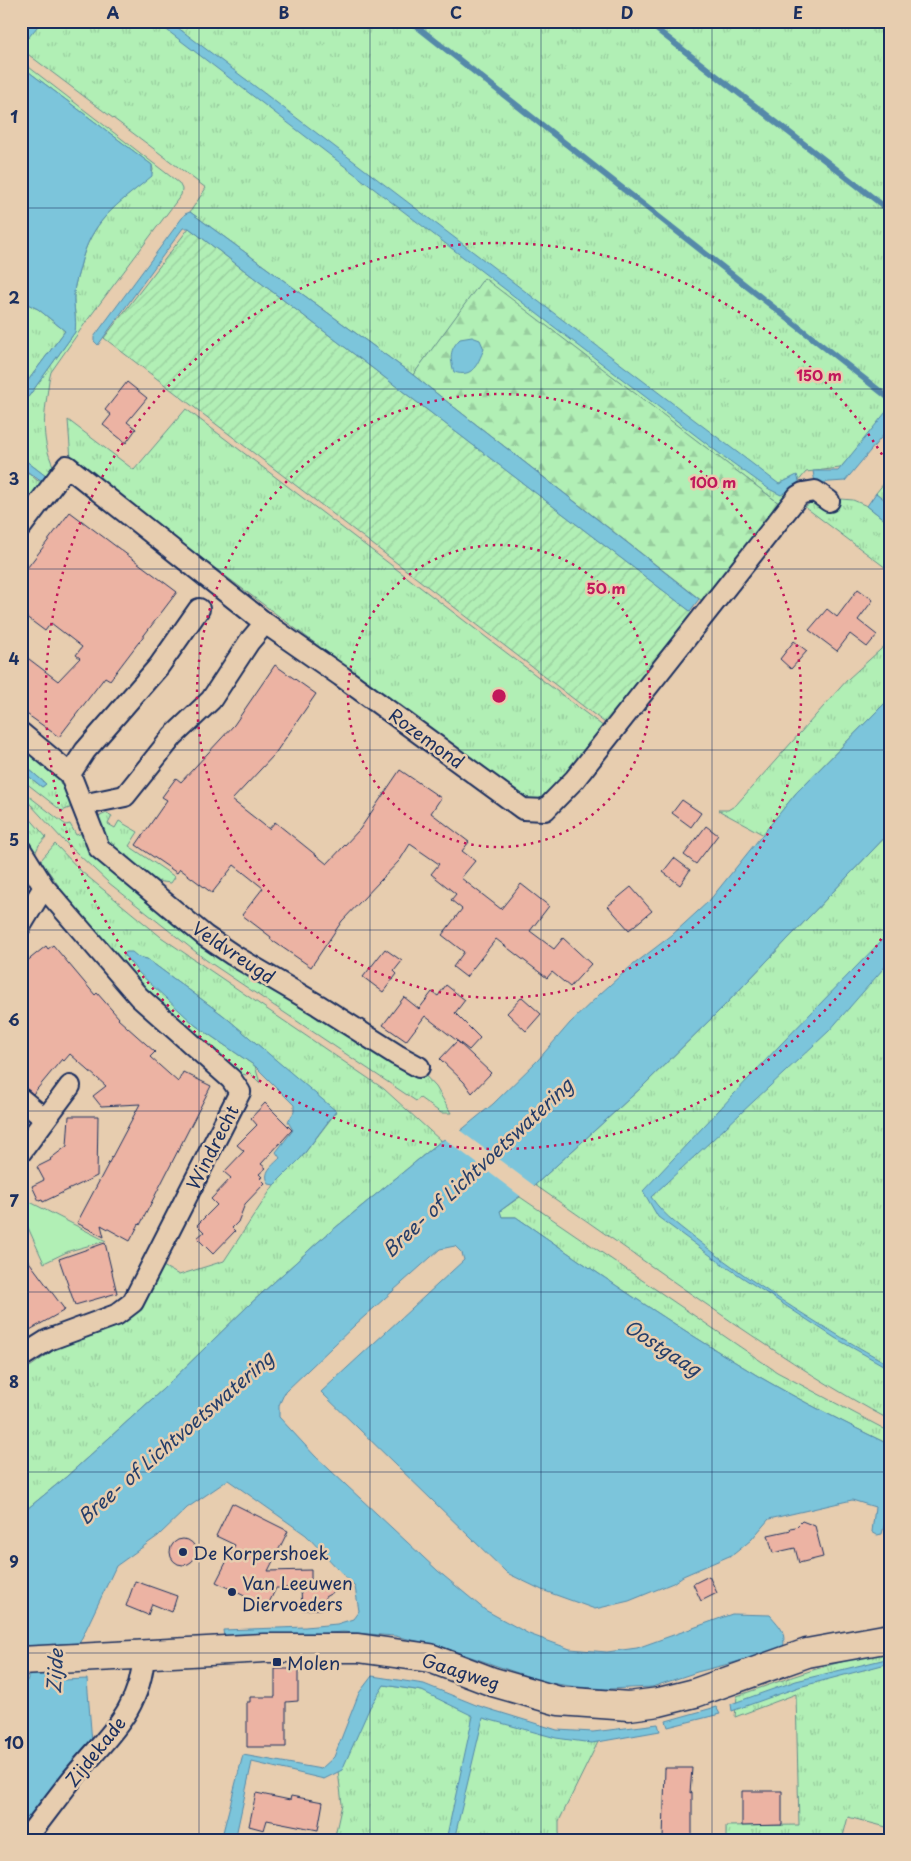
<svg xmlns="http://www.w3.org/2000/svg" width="911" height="1861" viewBox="0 0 911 1861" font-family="'Playpen Sans',sans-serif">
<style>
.grass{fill:url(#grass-tufts);stroke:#668f8a}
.forest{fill:url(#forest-firs);stroke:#668f8a}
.wetland{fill:url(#wetland-marsh);stroke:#668f8a}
.park{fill:#b1efb5;stroke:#668f8a}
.garden{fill:url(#garden-furrows);stroke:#668f8a}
.water{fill:#7bc5db;stroke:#5589a9}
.pier{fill:#e7cdaf}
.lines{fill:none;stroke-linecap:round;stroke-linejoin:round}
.stream{stroke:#5589a9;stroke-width:6}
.building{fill:#ecb3a3;stroke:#1b2f5e}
.minor-casing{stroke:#1b2f5e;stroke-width:24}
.secondary-casing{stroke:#1b2f5e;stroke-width:31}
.minor{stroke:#e7cdaf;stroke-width:20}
.secondary{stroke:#e7cdaf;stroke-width:28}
.grid{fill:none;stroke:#1b2f5e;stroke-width:1;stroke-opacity:0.55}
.ring{fill:none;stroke:#c2185b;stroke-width:2.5;stroke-dasharray:2.5 5}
.poi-dot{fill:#1b2f5e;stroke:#e7cdaf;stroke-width:2}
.labels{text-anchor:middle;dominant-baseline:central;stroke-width:5;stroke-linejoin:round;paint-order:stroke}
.street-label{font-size:18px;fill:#1b2f5e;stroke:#e7cdaf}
.poi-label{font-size:18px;fill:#1b2f5e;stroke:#e7cdaf;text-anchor:start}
.water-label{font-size:19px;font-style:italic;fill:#253e6a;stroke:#e7cdaf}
.centre{fill:#c2185b;stroke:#e7cdaf;stroke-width:2.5}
.ring-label{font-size:15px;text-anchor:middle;font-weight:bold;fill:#c2185b;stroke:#e7cdaf;stroke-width:5;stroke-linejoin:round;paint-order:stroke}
.neatline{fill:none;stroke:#1b2f5e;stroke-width:2}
.grid-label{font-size:16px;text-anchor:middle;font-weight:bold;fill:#1b2f5e}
</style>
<defs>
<pattern id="grass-tufts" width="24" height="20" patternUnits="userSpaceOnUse" patternTransform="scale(1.25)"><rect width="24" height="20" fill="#b1efb5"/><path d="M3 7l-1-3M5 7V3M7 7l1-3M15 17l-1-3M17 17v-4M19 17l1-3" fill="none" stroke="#98cd9e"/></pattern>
<pattern id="forest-firs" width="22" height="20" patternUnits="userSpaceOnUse" patternTransform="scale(1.25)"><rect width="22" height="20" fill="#b1efb5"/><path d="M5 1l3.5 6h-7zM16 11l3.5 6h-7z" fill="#98cd9e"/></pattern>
<pattern id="wetland-marsh" width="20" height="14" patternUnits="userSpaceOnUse" patternTransform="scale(1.25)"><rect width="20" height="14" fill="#b1efb5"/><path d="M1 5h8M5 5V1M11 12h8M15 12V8" fill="none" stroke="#98cd9e"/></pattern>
<pattern id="garden-furrows" width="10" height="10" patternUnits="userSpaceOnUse" patternTransform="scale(1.25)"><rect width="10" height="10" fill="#b1efb5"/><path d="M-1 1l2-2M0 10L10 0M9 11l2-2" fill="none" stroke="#98cd9e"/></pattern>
</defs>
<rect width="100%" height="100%" fill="#e7cdaf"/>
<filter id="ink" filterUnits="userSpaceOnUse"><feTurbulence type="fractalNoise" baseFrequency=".02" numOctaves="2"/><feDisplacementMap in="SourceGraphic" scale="10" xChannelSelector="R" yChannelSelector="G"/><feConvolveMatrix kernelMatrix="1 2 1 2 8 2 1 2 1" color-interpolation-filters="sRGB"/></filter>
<g filter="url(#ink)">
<path class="grass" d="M21,21H890V414L840,468L806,472L780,504L484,279L413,375L190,212L206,188L21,49Z
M21,61L179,183L182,189L181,195L86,322L51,372L49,380C45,413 39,436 54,468L21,520V467L38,481L47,477L21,457V407L75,332C77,319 73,307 74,294C74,285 78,276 80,267C91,220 116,206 151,176L153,170L152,165L21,66Z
M21,301L38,309L65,331L21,390Z
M186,409L604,727L552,794L537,799L521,798L71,460L68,420L134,470Z
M817,497L853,500L867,506L890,524V571L805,507Z
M890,641V698L796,793L764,835L718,810H728L736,805L848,679Z
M21,747L53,771L63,787L72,807L62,811L21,779V770L42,787L46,784L21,762Z
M21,790L66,825L70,824L76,835L83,833L96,856L420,1070L436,1087L451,1113H441L420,1098L416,1101L206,960L109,883L63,840L30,804Z
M21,808L46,837L39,845L33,858L29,852L30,843L21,829Z
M107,813L112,816L108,824L115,828L119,821L138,832L129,846L175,877L171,883L155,881L108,844L98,821L100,816Z
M890,832V1420C837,1392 787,1359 738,1326C670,1280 603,1232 535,1185L642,1087L725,1005Z
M55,844L82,872L161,937L384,1089L441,1141L318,1242L249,1305L162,1390L66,1477L21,1514V1373L60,1346L99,1327L128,1319L139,1309L163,1266L179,1275L224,1261L274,1185L301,1158L336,1112L223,1015L147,959L138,957L195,1025L255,1066L260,1083L249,1072L246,1075L243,1074L240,1078L149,997L98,943L99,935L63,892L49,872L42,870L37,863L40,861Z
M520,1197L777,1372L890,1432V1445C845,1423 801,1401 758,1376C675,1326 595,1272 516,1217H501L500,1211Z
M890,1652V1828L848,1817L842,1840H726V1826L799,1825L796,1694L735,1717L737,1696C787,1679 837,1659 890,1652Z
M384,1685L422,1691L530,1730L598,1742L559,1821V1833L561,1840H334L342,1804L337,1762L366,1701Z"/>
<path class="forest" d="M484,278L780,504L706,604L413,375Z"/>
<path class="wetland" d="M890,476V504L876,493Z"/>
<path class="park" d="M21,1198L30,1202L106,1241L69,1251L44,1263L21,1212Z"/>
<path class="garden" d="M189,228L693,613L609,726L104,338Z"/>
<path class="water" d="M26,21H42L28,38L21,32V27Z
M155,21H169L779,484L797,475L800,484L781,495L769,489L720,454Z
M21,66L152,165V176C116,206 91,220 80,267C78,276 74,285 74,294C73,307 77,319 75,332L21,407V390L65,331L38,309L21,301Z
M190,212L413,375L699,599L690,611L189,228H183L98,345L94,341V337L185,214Z
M472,337L480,340L484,349C477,365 473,378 454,372C450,358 449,350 460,339Z
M890,407V427L845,481L815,483L813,471H838Z
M21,457L47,477L42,482L21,467Z
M876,493L890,504V524L867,506Z
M890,698V832L725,1005L642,1087L535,1185L500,1211L502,1217H516C595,1272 675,1326 758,1376C801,1401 845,1423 890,1445V1516L887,1515L882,1534L877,1535L872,1532L875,1507L852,1500L769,1519L751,1540L734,1554L683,1576L673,1583L629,1601L595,1609L542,1590L507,1573L321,1392L464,1260L462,1253L455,1246L440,1249L356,1324L285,1392L279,1405V1417L315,1456L438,1571L485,1610L529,1634L570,1649L607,1652L637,1648L732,1614L770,1615C782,1629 786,1631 783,1650L697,1672L652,1687L608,1689L577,1687L544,1682L439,1646L395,1636L343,1632L284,1636L224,1637L223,1630L305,1627L337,1624L353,1619L359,1611L355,1587L306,1535L228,1480L187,1508L158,1536L116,1566L79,1644H59L64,1680L87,1679L92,1743L21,1833V1682L27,1681L28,1678L23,1646H21V1514L66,1477L162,1390L249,1305L318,1242L441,1141L459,1132L493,1104L538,1060L570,1023L600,994L629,968L672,935L709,901L796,793Z
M21,762L46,784L42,787L21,770Z
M890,932V961L829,1031L651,1197C665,1217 683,1229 701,1243C760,1289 825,1329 890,1365V1369L835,1338L722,1264L658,1217L643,1191L780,1045Z
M126,952H132L138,957L147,959L223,1015L336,1111L301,1158L274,1185L269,1184C262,1172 272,1166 280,1158L276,1152L293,1130L288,1122L294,1112V1105L255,1066L195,1025L139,973L124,955Z
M890,1658V1663L799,1687L732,1711L731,1704L796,1681Z
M372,1676L424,1684L476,1705L557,1730L593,1732L658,1724L660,1731L592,1743L556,1738L483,1718L454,1840H446L473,1716L422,1691L384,1685L370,1707L342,1770L324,1779L252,1762L235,1840H221L243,1755L321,1769L334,1757L359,1693Z
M716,1707L720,1714L668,1727L666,1721Z"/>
<path class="pier" d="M458,1129L536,1187L523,1198L442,1137Z"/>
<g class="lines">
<path class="stream" d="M410,21L890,399
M646,21L890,211"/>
</g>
<path class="building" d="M127,382L147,398L127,422L136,429L126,443L103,425L111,415L105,410Z
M70,512L177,592L110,680L105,677L59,737L21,710V653L58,681L80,658L76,655L82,647L51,623L45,631L21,613V576Z
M858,589L873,600L858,620L877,635L867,647L850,634L837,651L809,630L827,609L837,617Z
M794,641L807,651L791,669L780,659Z
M275,665L316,694L274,755L232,800L269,829L275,822L327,864L360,829L400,770L441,798L431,813L469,842L462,851L475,861L461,878L501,909L521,884L549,906L530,931L554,949L563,938L591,964L570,987L552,972L547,978L496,939L466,977L453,967L464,952L442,935L462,909L451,900L456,894L431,874L439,864L410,844L400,860L342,921L311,967L270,939L271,937L242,915L263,888L234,865L212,893L180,869L177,873L136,845L167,800L162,797L176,778L181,782L234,725Z
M682,800L701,813L691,827L672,813Z
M706,826L718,835L696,864L684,855Z
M674,858L690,870L680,885L663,872Z
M631,887L652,911L629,930L608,906Z
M53,945L95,995L97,993L119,1018L118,1019L155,1052L150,1057L178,1082L183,1072L211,1086L140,1225L139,1224L130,1241L101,1225L104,1237L77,1223L140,1104L101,1106L93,1096L106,1086L70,1054L64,1061L62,1059L33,1094L21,1084V966L46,946L48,949Z
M385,949L402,961L394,971L397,974L383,992L363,977Z
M446,985L465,1000L455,1013L480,1038L469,1050L425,1016L406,1041L383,1025L404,997L419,1009L432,992L438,996Z
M522,997L541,1014L526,1031L507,1013Z
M457,1041L491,1073L472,1093L464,1082L440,1059Z
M265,1103L292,1130L261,1164L266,1168L259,1174L262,1177L260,1178L265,1183L245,1204L238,1222L232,1228L235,1231L213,1254L197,1238L204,1232L197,1225L217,1205L211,1199L231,1178L224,1172L244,1151L237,1145L257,1125L251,1118Z
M69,1116H98L97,1176L43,1202L42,1200L39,1201L32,1186L44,1180L37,1167L51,1160L50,1159L67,1146Z
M105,1243L117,1293L75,1305L59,1259Z
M21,1251L65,1310L28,1331L21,1319Z
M232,1503L288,1531L268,1571L311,1570V1581H324L339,1589L325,1597V1603L322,1609L302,1610L301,1588H276L267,1607L216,1582L235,1545L216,1536Z
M802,1521L815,1526L823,1557L799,1563L795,1548L773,1553L768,1535L791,1530L790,1528L796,1527Z
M170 1552a13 13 0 1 1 26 0a13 13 0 1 1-26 0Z
M709,1576L717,1593L701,1601L693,1584Z
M135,1581L177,1596L172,1612L152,1604L148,1615L126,1606Z
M275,1669H298V1701L286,1702V1747H247V1702H250V1697H275Z
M665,1768H692L690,1793L692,1792V1840H663Z
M742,1791H782V1825L742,1826Z
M256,1793L290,1800L291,1796L323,1802L318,1830L267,1820L264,1830L249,1826Z"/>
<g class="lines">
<g class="minor-casing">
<path id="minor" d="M21,527L67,466L265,623L341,676L523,809L545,810L575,779L798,496L803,493L815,491L829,501
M21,733L70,774L99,848L205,936L233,955L318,1005L397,1055L419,1067
M70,774L85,751L159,666L199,609
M82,805L125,796L173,736L211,700L249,642L265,623
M21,850L44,887L139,997L231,1079L240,1092L133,1302L116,1315L48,1340L21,1357
M21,925L44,887
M21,1099L45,1119
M21,1152L70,1086
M25,1840C41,1820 56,1799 72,1779C106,1737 141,1712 144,1654"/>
</g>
<g class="secondary-casing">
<path id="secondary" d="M21,1661L264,1648H358L430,1658L493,1682L559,1701L629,1706L659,1702L695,1693L807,1653L890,1638"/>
</g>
<use href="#minor" class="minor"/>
<use href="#secondary" class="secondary"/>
</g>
</g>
<path class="grid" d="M199,21V1840M370,21V1840M541,21V1840M712,21V1840M21,208H890M21,389H890M21,569H890M21,750H890M21,930H890M21,1111H890M21,1292H890M21,1472H890M21,1653H890"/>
<g class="ring">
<circle cx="499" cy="696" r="151"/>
<circle cx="499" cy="696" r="302"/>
<path d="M889 926A453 453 0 1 1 889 466"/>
</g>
<g class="poi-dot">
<circle cx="183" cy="1552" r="5"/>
<circle cx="232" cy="1592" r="5"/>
<rect x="272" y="1657" width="10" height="10" rx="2.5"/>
</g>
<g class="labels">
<g class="street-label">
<text transform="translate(427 738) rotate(36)">Rozemond</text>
<text transform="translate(234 952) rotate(34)">Veldvreugd</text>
<text transform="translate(212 1147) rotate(-63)">Windrecht</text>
<text transform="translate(461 1671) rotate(18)">Gaagweg</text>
<text transform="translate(95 1751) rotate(-51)">Zijdekade</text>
</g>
<g class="poi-label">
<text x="193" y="1552">De Korpershoek</text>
<text x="242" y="1582">Van Leeuwen<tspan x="242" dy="21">Diervoeders</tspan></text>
<text x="287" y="1662">Molen</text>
</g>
<g class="water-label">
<text transform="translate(477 1167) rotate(-43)">Bree- of Lichtvoetswatering</text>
<text transform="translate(663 1347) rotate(33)">Oostgaag</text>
<text transform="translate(175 1437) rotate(-41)">Bree- of Lichtvoetswatering</text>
<text transform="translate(54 1671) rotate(-86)">Zijde</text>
</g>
</g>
<circle cx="499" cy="696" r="8" class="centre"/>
<g class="ring-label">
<text x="819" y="381">150 m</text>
<text x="713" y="488">100 m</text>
<text x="606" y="594">50 m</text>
</g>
<rect width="911" height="1861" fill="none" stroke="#e7cdaf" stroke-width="55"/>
<rect x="28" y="28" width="856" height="1806" class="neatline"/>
<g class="grid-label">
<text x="113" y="19">A</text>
<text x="284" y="19">B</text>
<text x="456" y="19">C</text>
<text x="627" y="19">D</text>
<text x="798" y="19">E</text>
<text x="14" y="123">1</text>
<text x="14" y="304">2</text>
<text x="14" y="485">3</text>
<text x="14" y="665">4</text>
<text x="14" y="846">5</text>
<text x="14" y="1026">6</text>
<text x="14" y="1207">7</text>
<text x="14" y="1388">8</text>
<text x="14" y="1568">9</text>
<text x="14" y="1749">10</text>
</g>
</svg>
